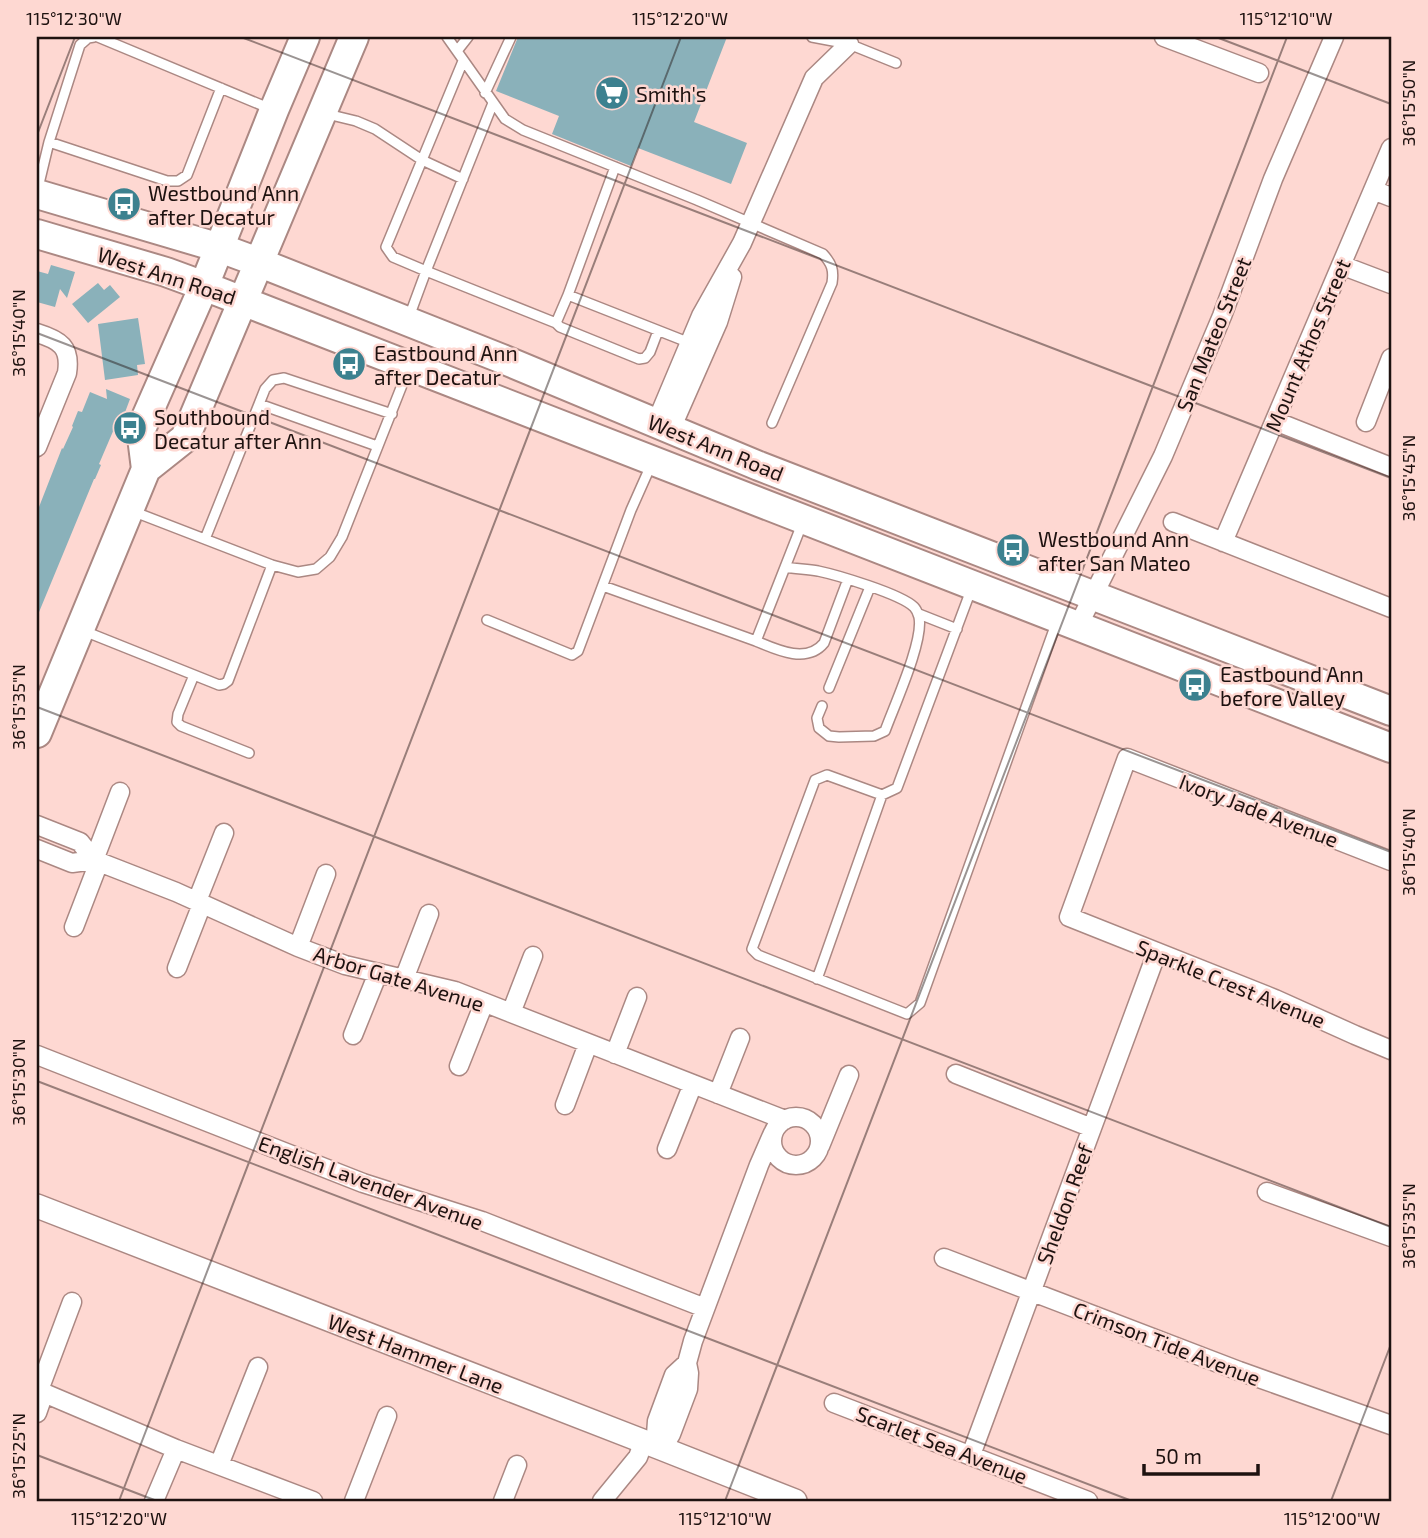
<svg xmlns="http://www.w3.org/2000/svg" width="1428" height="1538" viewBox="0 0 1428 1538" font-family="'Exo 2',sans-serif">
<style>
.building{fill:#8ab1ba}
.lines{fill:none;stroke-linecap:round;stroke-linejoin:round}
.service-casing{stroke:#ab8883;stroke-width:12}
.minor-casing{stroke:#ab8883;stroke-width:21}
.tertiary-casing{stroke:#ab8883;stroke-width:26}
.primary-casing{stroke:#ab8883;stroke-width:32}
.service{stroke:#fff;stroke-width:9}
.minor{stroke:#fff;stroke-width:18}
.tertiary{stroke:#fff;stroke-width:23}
.primary{stroke:#fff;stroke-width:28}
.ticks{fill:none;stroke:#1e1210;stroke-width:2;stroke-opacity:0.45}
.labels{text-anchor:middle;dominant-baseline:central;stroke-width:5;stroke-linejoin:round;paint-order:stroke}
.poi-label{font-size:21px;fill:#1e1210;stroke:#fed8d2;text-anchor:start}
.street-label{font-size:21px;fill:#1e1210;stroke:#fed8d2}
.neatline{fill:none;stroke:#1e1210;stroke-width:2.5}
.ticks-label{font-size:18px;text-anchor:middle;fill:#1e1210}
</style>
<rect width="100%" height="100%" fill="#fed8d2"/>
<path class="building" d="M518,37H727L694,122L747,143L731,184L638,148L631,166L552,134L559,116L496,91Z
M51,265L75,272L67,298L60,289L55,307L37,302V271L48,274Z
M98,283L104,290L110,285L120,297L88,323L72,304Z
M138,318L145,364L137,365L138,375L105,380L98,324Z
M106,389L130,399L121,423L117,422L99,464L101,465L95,479H94L37,617V506L39,507L62,448L63,449L73,427L72,426L78,411L82,412L90,392L107,399Z"/>
<g class="lines">
<g class="service-casing">
<path id="service" d="M98,37L271,109
M447,37L505,119L523,130L697,200L823,254C832,264 834,270 832,283L772,423
M812,37L849,44L896,63
M457,51L468,37
M485,93L511,37
M493,103L426,271L556,323L560,327L639,359L645,358L650,352L658,331
M327,114L356,121L375,129L422,160L463,179
M49,142L167,181H178L187,175L221,88
M37,192L49,142L80,45L88,38L94,37
M568,295L615,167
M409,317L426,271L393,257L386,247L463,61
M556,323L568,295L690,343
M259,404L377,446
M132,511L272,565L298,572L316,569L330,557L342,537L408,370
M205,539L265,389L273,380L284,378L392,414
M785,567C796,569 807,569 818,571C837,575 901,594 914,607C917,610 918,614 919,617C924,641 894,706 885,731L874,736L839,737L829,736L819,728L817,718L822,706
M603,586L756,641L802,524
M971,590L897,788L882,795L827,775L815,780L752,949L758,955L907,1014L920,1003L1057,621
M919,614L957,629
M487,620L572,655L578,651L631,510L651,465
M84,631L219,685L224,684L228,681L272,565
M756,641C777,650 807,664 824,643L848,579
M194,675L178,714L177,722L181,726L249,753
M829,688L870,587
M817,979L882,795"/>
</g>
<g class="minor-casing">
<path id="minor" d="M1164,37L1259,73
M1373,190L1391,197
M1341,265L1391,284
M37,333C60,340 71,347 67,373L37,447
M1275,421L1391,467
M1366,422L1391,358
M656,423L701,316L742,243L814,78L849,44
M671,429L718,322L732,277
M1173,522L1391,608
M1223,542L1391,148
M1078,626L1163,456L1222,316L1273,179L1334,37
M37,825L80,842L94,860L176,892L298,947L345,965L455,991L785,1120
M37,849L72,863L94,860
M94,860L120,792
M1391,861L1127,758L1069,917L1275,999L1355,1035L1391,1050
M197,901L224,833
M74,927L99,862
M298,947L326,874
M177,968L202,904
M404,979L429,914
M511,1013L533,956
M353,1035L378,973
M615,1054L637,997
M37,1055L363,1183L482,1221L705,1308
M459,1066L484,1003
M956,1074L1092,1128
M718,1094L740,1038
M565,1105L588,1044
M772 1141a24 24 0 1 1 48 0a24 24 0 1 1-48 0Z
M820,1146L849,1075
M667,1149L693,1084
M1267,1192L1391,1237
M944,1258L1239,1371L1391,1425
M687,1363L674,1375L657,1421L656,1435L658,1447L668,1439L671,1434L688,1389L689,1373L687,1363L693,1341L759,1165L773,1133
M37,1390L176,1449L313,1501
M39,1390L72,1302
M834,1403L1088,1501
M37,1413L44,1393
M971,1455L1157,952
M219,1465L258,1367
M154,1501L176,1449
M354,1501L387,1416
M503,1501L517,1465
M602,1501L638,1457L644,1441"/>
</g>
<g class="tertiary-casing">
<path id="tertiary" d="M37,1206L658,1447L795,1501"/>
</g>
<g class="primary-casing">
<path id="primary" d="M37,194L220,248L258,262L500,358L759,466L1391,711
M37,234L166,272L204,286L1391,748
M146,469L141,429L204,286L274,110L305,37
M37,733L146,469L185,438L354,37"/>
</g>
<use href="#service" class="service"/>
<use href="#minor" class="minor"/>
<use href="#tertiary" class="tertiary"/>
<use href="#primary" class="primary"/>
</g>
<path class="ticks" d="M241,37L1391,478M1216,37L1391,104M37,135L75,37M37,333L1391,852M37,707L1391,1227M37,1081L1132,1501M37,1455L157,1501M119,1501L681,37M725,1501L1287,37M1331,1501L1391,1344"/>
<defs>
<g id="supermarket-disc" transform="scale(1.75)"><circle r="9.5" fill="#3c818f" stroke="#fed8d2"/><path d="M-6-5.5h2.5l.6 2H6L4.5 2H-2.5L-4.4-4H-6ZM-1.5 3.2a1.3 1.3 0 1 0 .1 0ZM3 3.2a1.3 1.3 0 1 0 .1 0Z" fill="#fff"/></g>
<g id="bus-disc" transform="scale(1.75)"><circle r="9.5" fill="#3c818f" stroke="#fed8d2"/><path d="M-5-6H5V4H4V6H2V4H-2V6H-4V4H-5ZM-3.5-4V0h7V-4ZM-3.5 1.2v1.5H-2V1.2ZM2 1.2v1.5H3.5V1.2Z" fill="#fff"/></g>
</defs>
<g fill-rule="evenodd">
<use href="#supermarket-disc" x="612" y="93"/>
<use href="#bus-disc" x="124" y="204"/>
<use href="#bus-disc" x="349" y="364"/>
<use href="#bus-disc" x="130" y="428"/>
<use href="#bus-disc" x="1013" y="550"/>
<use href="#bus-disc" x="1195" y="685"/>
</g>
<g class="labels">
<g class="poi-label">
<text x="636" y="93">Smith's</text>
<text x="148" y="192">Westbound Ann<tspan x="148" dy="24">after Decatur</tspan></text>
<text x="374" y="352">Eastbound Ann<tspan x="374" dy="24">after Decatur</tspan></text>
<text x="154" y="416">Southbound<tspan x="154" dy="24">Decatur after Ann</tspan></text>
<text x="1038" y="538">Westbound Ann<tspan x="1038" dy="24">after San Mateo</tspan></text>
<text x="1220" y="673">Eastbound Ann<tspan x="1220" dy="24">before Valley</tspan></text>
</g>
<g class="street-label">
<text transform="translate(167 275) rotate(18)">West Ann Road</text>
<text transform="translate(1213 334) rotate(-68)">San Mateo Street</text>
<text transform="translate(1307 345) rotate(-67)">Mount Athos Street</text>
<text transform="translate(716 447) rotate(22)">West Ann Road</text>
<text transform="translate(1259 810) rotate(21)">Ivory Jade Avenue</text>
<text transform="translate(399 978) rotate(17)">Arbor Gate Avenue</text>
<text transform="translate(1231 983) rotate(22)">Sparkle Crest Avenue</text>
<text transform="translate(371 1182) rotate(20)">English Lavender Avenue</text>
<text transform="translate(1064 1204) rotate(-70)">Sheldon Reef</text>
<text transform="translate(1167 1343) rotate(21)">Crimson Tide Avenue</text>
<text transform="translate(416 1353) rotate(21)">West Hammer Lane</text>
<text transform="translate(942 1444) rotate(21)">Scarlet Sea Avenue</text>
</g>
</g>
<rect width="1428" height="1538" fill="none" stroke="#fed8d2" stroke-width="77"/>
<path d="M1144 1464v10h114v-10" fill="none" stroke="#1e1210" stroke-width="3.5"/>
<text x="1155" y="1464" font-size="21" fill="#1e1210" stroke="#fed8d2" stroke-width="5" paint-order="stroke">50 m</text>
<rect x="38" y="38" width="1352" height="1462" class="neatline"/>
<g class="ticks-label">
<text x="74" y="25">115°12'30"W</text>
<text x="680" y="25">115°12'20"W</text>
<text x="1286" y="25">115°12'10"W</text>
<text transform="translate(1409 103) rotate(-90)" y="6">36°15'50"N</text>
<text transform="translate(19 333) rotate(-90)" y="6">36°15'40"N</text>
<text transform="translate(1409 478) rotate(-90)" y="6">36°15'45"N</text>
<text transform="translate(19 707) rotate(-90)" y="6">36°15'35"N</text>
<text transform="translate(1409 852) rotate(-90)" y="6">36°15'40"N</text>
<text transform="translate(19 1082) rotate(-90)" y="6">36°15'30"N</text>
<text transform="translate(1409 1226) rotate(-90)" y="6">36°15'35"N</text>
<text transform="translate(19 1456) rotate(-90)" y="6">36°15'25"N</text>
<text x="119" y="1525">115°12'20"W</text>
<text x="725" y="1525">115°12'10"W</text>
<text x="1332" y="1525">115°12'00"W</text>
</g>
</svg>
